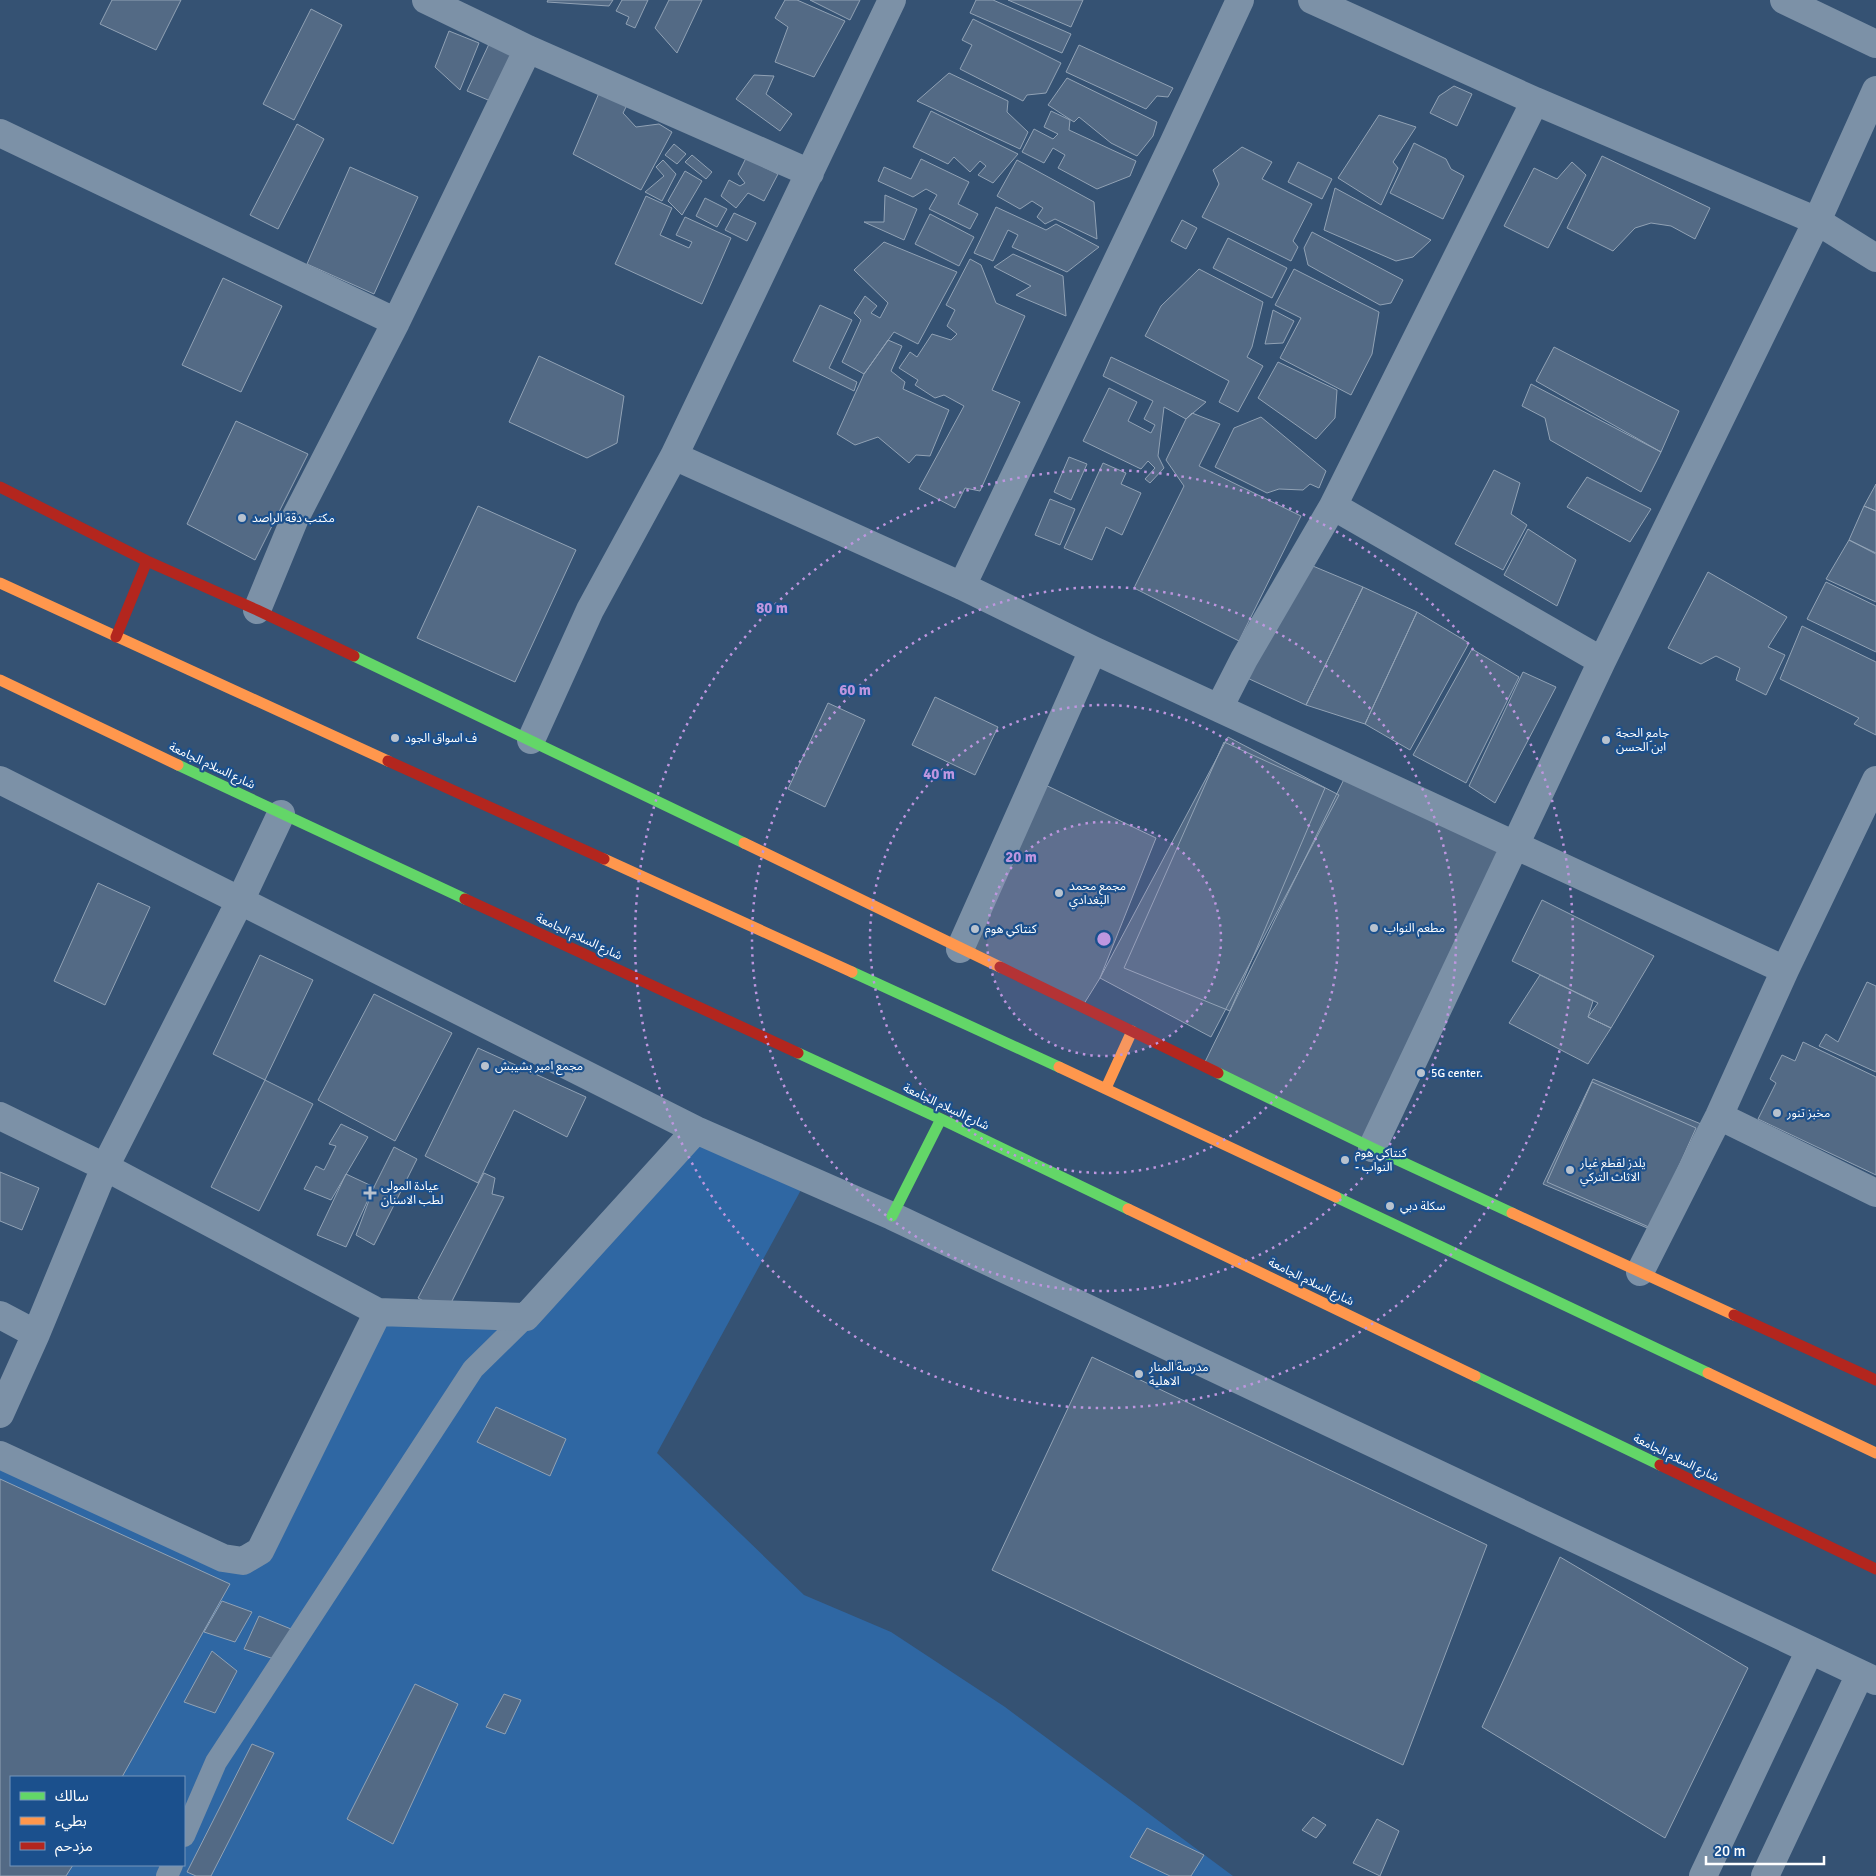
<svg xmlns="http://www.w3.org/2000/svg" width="1876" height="1876" viewBox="0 0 1876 1876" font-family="Signika,'Noto Sans Arabic',sans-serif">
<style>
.green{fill:#2f67a3;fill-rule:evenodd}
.building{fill:#536a85;stroke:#91a2b5}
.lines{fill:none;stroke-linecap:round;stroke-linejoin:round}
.lane{stroke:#7c91a7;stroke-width:22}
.street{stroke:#7c91a7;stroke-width:28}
.fast{stroke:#63d668;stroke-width:11}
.slow{stroke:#ff974d;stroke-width:11}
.jam{stroke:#b3261e;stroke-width:11}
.ring{fill:none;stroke:#bd96df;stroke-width:2.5;stroke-dasharray:2.5 5}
.poi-dot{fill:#b8c2ce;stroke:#1b508d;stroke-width:2}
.labels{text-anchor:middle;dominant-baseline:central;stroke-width:4.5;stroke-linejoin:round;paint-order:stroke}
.poi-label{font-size:12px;fill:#fff;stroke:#1b508d;text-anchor:start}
.street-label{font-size:12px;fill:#fff;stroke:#1b508d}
.centre{fill:#bd96df;stroke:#1b508d;stroke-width:2.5}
.ring-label{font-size:15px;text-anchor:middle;font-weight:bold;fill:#bd96df;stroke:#1b508d;stroke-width:4.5;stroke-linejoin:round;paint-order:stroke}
</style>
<rect width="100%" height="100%" fill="#355273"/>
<path class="green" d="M696,1130L807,1179L657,1453L804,1595L891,1632L1005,1707L1233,1876H0V1455L243,1561L378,1312L526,1317ZM11,1777H184V1865H11Z"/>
<path class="building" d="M112,0H181L156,50L100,24Z
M548,0H613L609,6L547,2Z
M622,0H648L635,28L626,24L629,17L616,11Z
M669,0H702L677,53L655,28Z
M785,0H797L845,21L814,77L775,62L788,27L775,18Z
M810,0H860L850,20Z
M976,0H993L1071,34L1062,53L970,13Z
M1008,0H1083L1071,27Z
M311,9L342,25L294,120L263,104Z
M973,19L1061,63L1046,93L1027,95L1023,101L960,69L972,45L962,40Z
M449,31L479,43L460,90L435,67Z
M489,44L516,57L495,103L467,91Z
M1079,45L1173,88L1168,97L1157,96L1146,109L1066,72Z
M949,73L1008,101L1007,112L1028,132L1020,149L917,101Z
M754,75L774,76L766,94L792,114L780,131L736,99Z
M1067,78L1157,122L1153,136L1137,156L1111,143L1079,117L1074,122L1048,105Z
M1454,86L1472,94L1457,126L1430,113L1439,96Z
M599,93L629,101L623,113L636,127L659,124L672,132L641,190L573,154Z
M931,111L1018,154L993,183L978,175L986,166L980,161L970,172L954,157L948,164L913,147Z
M1051,111L1070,120L1069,130L1136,161L1130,176L1097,189L1058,168L1065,155L1053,148L1044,163L1022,152L1034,129L1053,139L1058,134L1044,127Z
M1379,115L1416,127L1393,162L1398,168L1381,205L1338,178Z
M297,124L324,139L278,229L250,215Z
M1414,143L1446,159L1451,169L1464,176L1443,219L1390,193Z
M674,144L686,154L677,164L665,155Z
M1242,147L1272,162L1262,179L1312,204L1293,241L1298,247L1291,261L1202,217L1219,184L1213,170Z
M692,155L712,172L706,179L685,162Z
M1602,156L1710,208L1695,239L1671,226L1651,223L1635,228L1613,251L1567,228Z
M746,158L778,174L764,201L748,193L736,208L721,196L729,180L740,186L745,183L738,174Z
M921,159L969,182L958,204L978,214L970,229L929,209L937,195L926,189L913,197L878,181L884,167L911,179Z
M663,160L676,174L662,201L645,192L664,176L656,167Z
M1017,160L1094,202L1097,239L1055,219L1045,224L1037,217L1043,208L1032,201L1020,209L997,196Z
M1298,162L1332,179L1322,199L1288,182Z
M1572,162L1586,175L1548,248L1504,226L1534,168L1557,179Z
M350,167L418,197L374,294L307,264Z
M685,171L702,181L682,215L668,201Z
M1335,188L1431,240L1413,257L1396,261L1324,230Z
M885,195L917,209L904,240L864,222H884Z
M646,196L672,208L660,235L689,248L692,242L676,235L685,217L731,238L702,304L615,264Z
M705,198L727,209L717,227L696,216Z
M996,207L1046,230L1056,224L1099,247L1067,272L1012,247L1018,235L1008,230L993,261L974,253Z
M734,213L756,223L747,241L725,230Z
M930,214L974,237L959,266L915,244Z
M1182,220L1197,228L1186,249L1171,241Z
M1312,232L1403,280L1391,303L1380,305L1308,265L1304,248Z
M1228,238L1287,268L1272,298L1213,268Z
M884,242L957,272L918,344L894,332L864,374L842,362L861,320L854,313L865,296L877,306L871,313L880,318L888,303L854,270Z
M1013,254L1063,276L1066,316L1016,295L1031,286L994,267Z
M970,259L981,265L996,303L1025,316L992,390L1020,402L980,491L965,488L955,508L919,489L964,406L944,395L935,398L915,385L918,380L899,368L910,352L917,357L932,334L951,340L957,334L947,326L955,310L946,305Z
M1199,269L1263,302L1252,347L1247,357L1263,366L1238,412L1219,402L1229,381L1145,336L1161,306Z
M1294,269L1379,312L1372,354L1351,395L1280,358L1301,318L1275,305Z
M223,278L282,306L241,392L182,365Z
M820,305L852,320L829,368L857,382L854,391L793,361Z
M1273,310L1294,321L1283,343L1265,344Z
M888,340L902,346L891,371L905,382L903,389L949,410L930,456L916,455L909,463L878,437L855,445L837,434L864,374Z
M1554,347L1679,411L1661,452L1536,381Z
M539,356L624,396L617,443L587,458L509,422Z
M1111,357L1206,402L1186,419L1164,407L1158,456L1164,468L1150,483L1145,479L1155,468L1148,461L1141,469L1083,441L1109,388L1137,402L1128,421L1151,433L1155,425L1144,419L1153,401L1103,376Z
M1278,362L1337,390L1335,418L1316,439L1258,398Z
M1531,384L1661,452L1641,492L1550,440L1545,418L1522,406Z
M1192,413L1220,424L1199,466L1301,516L1239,641L1134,588L1184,486L1166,460L1186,419Z
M1261,417L1326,471L1319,488L1310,484L1303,490L1279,489L1267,493L1215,467L1234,428Z
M236,421L308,454L255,560L187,524Z
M1069,457L1087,464L1071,500L1054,492Z
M1103,463L1126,473L1121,484L1141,493L1122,535L1106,527L1092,560L1064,548Z
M1494,470L1520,483L1511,514L1527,525L1503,570L1455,544Z
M1587,477L1651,509L1630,542L1567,507Z
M1876,484V511L1864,506Z
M1050,499L1075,509L1060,545L1035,535Z
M478,506L576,550L515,682L417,638Z
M1864,506L1876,511V553L1849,540Z
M1528,529L1576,560L1557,606L1504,575Z
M1849,540L1876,554V602L1826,579Z
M1308,564L1363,587L1306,705L1245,677Z
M1708,572L1787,617L1768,647L1785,655L1766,695L1736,680L1740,668L1716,656L1701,664L1668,648Z
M1826,582L1876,606V652L1807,619Z
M1363,587L1417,612L1365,724L1306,705Z
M1417,612L1469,643L1410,750L1365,724Z
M1802,626L1876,662V735L1854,724L1859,718L1780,679Z
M1472,649L1519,677L1466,783L1413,755Z
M1523,672L1556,687L1495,803L1469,786Z
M935,697L998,727L975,775L912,745Z
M828,703L865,720L825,807L788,789Z
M1228,737L1339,795L1211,1037L1100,978Z
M1224,742L1325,788L1230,1011L1124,968Z
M1350,767L1516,845L1372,1148L1203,1066Z
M1035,780L1156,838L1100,978L1082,1007L960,949Z
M98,883L150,907L105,1005L54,981Z
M1542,900L1654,956L1611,1028L1588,1017L1598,1003L1512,961Z
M260,955L313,980L265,1080L213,1054Z
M1540,975L1593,1001L1588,1017L1611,1028L1588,1064L1509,1023Z
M1867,982L1876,986V1072L1819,1046L1826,1034L1838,1042Z
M374,994L452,1033L395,1141L318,1100Z
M1803,1042L1876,1077V1175L1758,1119L1776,1083L1770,1079L1782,1055L1795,1061Z
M478,1048L586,1097L567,1137L514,1110L478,1183L425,1156Z
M1593,1079L1701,1124L1652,1230L1543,1184Z
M265,1080L313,1104L259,1211L211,1187Z
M1592,1082L1696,1128L1651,1228L1547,1182Z
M341,1124L368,1137L331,1200L304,1189L316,1166L324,1170L336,1146L329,1144Z
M394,1147L417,1159L374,1245L356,1235L374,1187Z
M0,1172L39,1188L22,1230L0,1221Z
M484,1173L495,1178L492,1194L504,1197L446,1313L418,1298Z
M346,1174L374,1187L346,1247L317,1235Z
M1092,1357L1487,1545L1403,1765L992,1570Z
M496,1407L566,1439L550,1476L477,1442Z
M0,1479L230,1584L122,1777H11V1865H73L66,1876H0Z
M1560,1557L1748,1668L1665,1838L1482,1727Z
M222,1601L252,1612L235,1642L204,1632Z
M259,1616L291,1629L274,1659L244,1649Z
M212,1651L237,1671L215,1713L184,1702Z
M415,1684L458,1704L393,1844L347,1819Z
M504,1694L521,1700L505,1734L486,1727Z
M252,1744L274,1753L211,1876H196L187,1872Z
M1313,1817L1326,1825L1316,1838L1302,1830Z
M1377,1819L1399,1831L1380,1876L1353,1863Z
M1147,1828L1204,1855L1191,1876H1170L1130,1857Z"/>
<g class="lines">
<path class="lane" d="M184,1836L216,1762L473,1369L526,1317
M167,1876L172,1865"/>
<path class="street" d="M426,0L528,49L810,173
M1312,0L1535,101L1817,221L1876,258
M1784,0L1876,44
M0,133L396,322
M674,456L962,586L1093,650L1785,970
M1333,506L1602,661
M962,586L1173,144L1240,0
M257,610L295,518L396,322L528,49
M1219,708L1244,659L1333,506L1535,101
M531,740L590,610L674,456L892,0
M0,780L696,1130L892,1216L1876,1681
M960,949L1093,650
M0,1116L105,1167L378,1312L526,1317L696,1130
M1719,1116L1876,1193
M1372,1148L1602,661L1817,221L1876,90
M1640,1272L1719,1116L1785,970L1876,780
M0,1315L36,1334
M0,1414L36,1334L105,1167L240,901L281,814
M0,1455L223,1558L243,1561L260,1551L378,1312
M1703,1876L1810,1650
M1765,1876L1860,1674"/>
<path class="fast" d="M354,656L744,843
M178,765L465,899
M852,972L1059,1067
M798,1053L941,1119L1128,1209
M1218,1073L1372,1148L1512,1213
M1336,1197L1708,1373
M892,1216L941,1119
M1475,1376L1660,1465"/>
<path class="slow" d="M0,583L388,761
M0,680L178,765
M744,843L1000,967
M604,859L852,972
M1059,1067L1336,1197
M1106,1088L1132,1031
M1128,1209L1475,1376
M1512,1213L1734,1315
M1708,1373L1876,1453"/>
<path class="jam" d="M0,487L147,561L257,610L354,656
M116,637L147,561
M388,761L604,859
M465,899L798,1053
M1000,967L1218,1073
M1734,1315L1876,1380
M1660,1465L1876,1569"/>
</g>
<circle cx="1104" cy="939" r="117" fill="#bd96df" fill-opacity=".12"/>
<g class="ring">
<circle cx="1104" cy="939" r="117"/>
<circle cx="1104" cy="939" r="234"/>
<circle cx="1104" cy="939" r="352"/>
<circle cx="1104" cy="939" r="469"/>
</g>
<g class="poi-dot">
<circle cx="242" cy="518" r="5"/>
<circle cx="395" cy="738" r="5"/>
<circle cx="1606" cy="740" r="5"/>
<circle cx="1059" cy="893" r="5"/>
<circle cx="1374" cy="928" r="5"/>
<circle cx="975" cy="929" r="5"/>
<circle cx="485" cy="1066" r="5"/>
<circle cx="1421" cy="1073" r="5"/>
<circle cx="1777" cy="1113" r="5"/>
<circle cx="1345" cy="1160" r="5"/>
<circle cx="1570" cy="1170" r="5"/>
<path d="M367.5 1185.5h5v5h5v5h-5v5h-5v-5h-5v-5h5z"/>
<circle cx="1390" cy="1206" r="5"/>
<circle cx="1139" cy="1374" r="5"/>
</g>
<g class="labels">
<g class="poi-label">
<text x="252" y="518">مكتب دقة الراصد</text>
<text x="1616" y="733">جامع الحجة<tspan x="1616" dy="14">ابن الحسن</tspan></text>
<text x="405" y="738">ف اسواق الجود</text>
<text x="1069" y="886">مجمع محمد<tspan x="1069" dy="14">البغدادي</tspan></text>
<text x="1384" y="928">مطعم النواب</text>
<text x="985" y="929">كنتاكي هوم</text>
<text x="495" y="1066">مجمع امير بشيبش</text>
<text x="1431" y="1073">5G center.</text>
<text x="1787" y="1113">مخبز تنور</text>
<text x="1355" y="1153">كنتاكي هوم<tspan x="1355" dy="14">- النواب</tspan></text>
<text x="1580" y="1163">يلدز لقطع غيار<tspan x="1580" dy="14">الاثاث التركي</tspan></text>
<text x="381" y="1186">عيادة المولى<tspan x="381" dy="14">لطب الاسنان</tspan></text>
<text x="1400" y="1206">سكلة دبي</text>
<text x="1149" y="1367">مدرسة المنار<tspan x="1149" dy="14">الاهلية</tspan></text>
</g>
<g class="street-label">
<text transform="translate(212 766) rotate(25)">شارع السلام الجامعة</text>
<text transform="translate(579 937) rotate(25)">شارع السلام الجامعة</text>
<text transform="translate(946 1107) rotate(25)">شارع السلام الجامعة</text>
<text transform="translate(1311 1282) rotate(26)">شارع السلام الجامعة</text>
<text transform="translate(1676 1458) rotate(26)">شارع السلام الجامعة</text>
</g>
</g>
<circle cx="1104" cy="939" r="8" class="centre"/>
<g class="ring-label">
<text x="772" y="613">80 m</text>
<text x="855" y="695">60 m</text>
<text x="939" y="779">40 m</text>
<text x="1021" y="862">20 m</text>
</g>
<rect x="10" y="1776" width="175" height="90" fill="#1b508d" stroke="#7696bb"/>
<rect x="20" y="1792" width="25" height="8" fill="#63d668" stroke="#7696bb"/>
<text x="55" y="1801" font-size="15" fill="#ffffff">سالك</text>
<rect x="20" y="1817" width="25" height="8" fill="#ff974d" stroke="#7696bb"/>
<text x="55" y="1826" font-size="15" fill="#ffffff">بطيء</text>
<rect x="20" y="1842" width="25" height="8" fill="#b3261e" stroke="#7696bb"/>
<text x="55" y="1851" font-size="15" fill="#ffffff">مزدحم</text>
<path d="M1706 1856v8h118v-8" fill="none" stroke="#ffffff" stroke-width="2.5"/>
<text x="1714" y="1856" font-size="15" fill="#ffffff" stroke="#1b508d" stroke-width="4" paint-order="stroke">20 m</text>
</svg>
